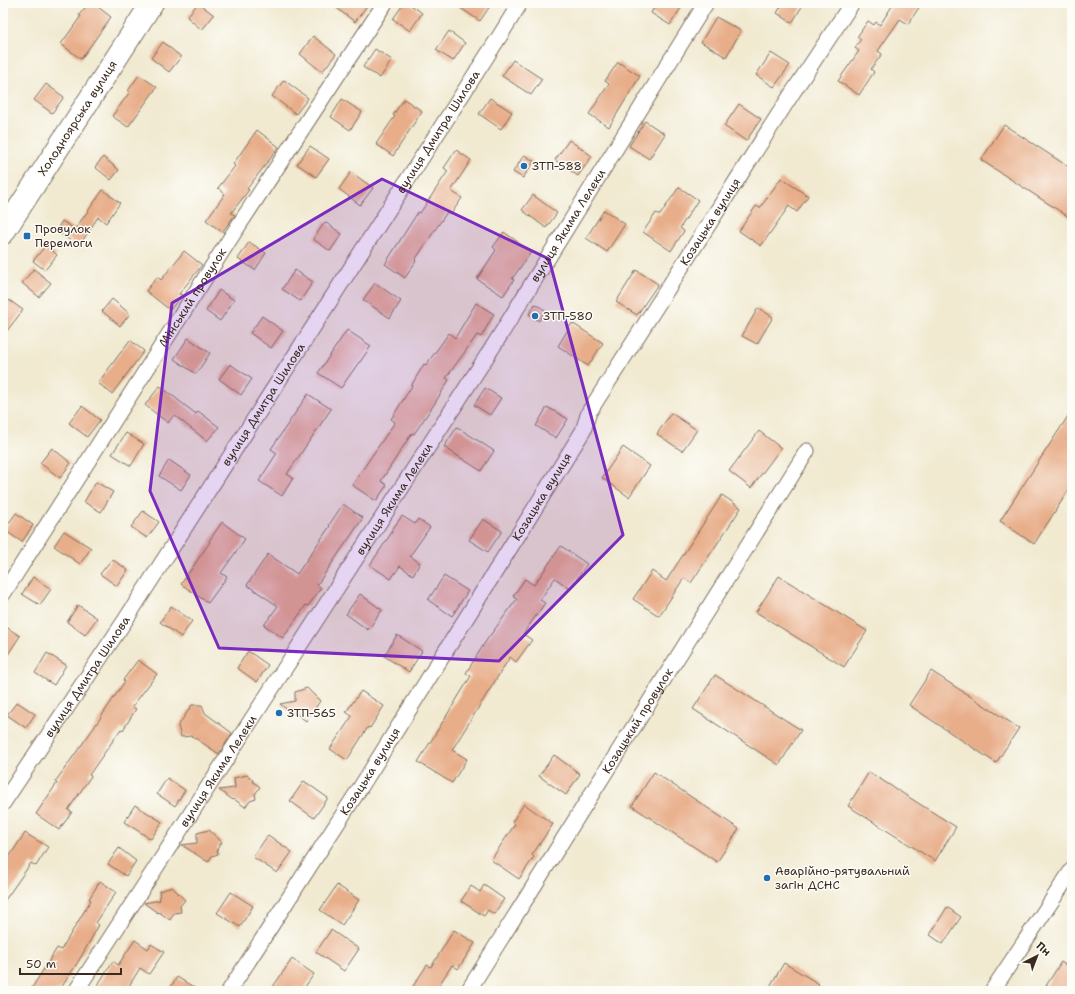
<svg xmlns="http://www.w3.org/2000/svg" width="1075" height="994" viewBox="0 0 1075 994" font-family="'Shantell Sans',sans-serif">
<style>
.building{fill:#e8ad89}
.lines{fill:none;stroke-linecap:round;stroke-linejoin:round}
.street-casing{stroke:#7b6d5d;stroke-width:17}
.primary-casing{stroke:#7b6d5d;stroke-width:24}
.street{stroke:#fff;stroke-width:15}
.primary{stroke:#fff;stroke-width:22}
.marked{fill:#7b2cbf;fill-opacity:0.2;stroke:#7b2cbf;stroke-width:3;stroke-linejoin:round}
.poi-dot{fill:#1f6fb2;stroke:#fdfcf7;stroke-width:1.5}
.labels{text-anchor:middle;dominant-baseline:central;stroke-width:3;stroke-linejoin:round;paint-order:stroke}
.street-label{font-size:12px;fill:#3b2a1e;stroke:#fdfcf7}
.poi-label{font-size:12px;fill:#3b2a1e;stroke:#fdfcf7;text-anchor:start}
</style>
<rect width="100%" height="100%" fill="#fdfcf7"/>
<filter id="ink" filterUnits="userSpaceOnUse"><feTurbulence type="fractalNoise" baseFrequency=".025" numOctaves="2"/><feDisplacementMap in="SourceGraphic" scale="8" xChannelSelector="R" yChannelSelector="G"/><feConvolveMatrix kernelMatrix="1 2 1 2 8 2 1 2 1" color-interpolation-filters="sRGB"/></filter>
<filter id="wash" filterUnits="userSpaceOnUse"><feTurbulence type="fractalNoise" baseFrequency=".012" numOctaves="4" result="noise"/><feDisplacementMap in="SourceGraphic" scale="16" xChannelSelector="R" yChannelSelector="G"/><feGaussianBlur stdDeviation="0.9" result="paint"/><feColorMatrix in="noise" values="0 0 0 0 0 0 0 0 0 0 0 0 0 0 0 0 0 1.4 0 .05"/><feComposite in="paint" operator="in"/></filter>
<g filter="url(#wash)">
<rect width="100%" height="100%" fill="#f1ead1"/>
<g id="blocks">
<path class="building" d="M89,3H93L111,17L81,59L61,44L81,16L79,15Z
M198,3L214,15L202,30L187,17Z
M330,3H369L355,22Z
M404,3H408L422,13L410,31L393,19Z
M453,3H492L480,21Z
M657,3H684L670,25L651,13Z
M783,3H804L792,23L777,13Z
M894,3H922L908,24L900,19L878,51L882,54L871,69L874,72L859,95L838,81L859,51L855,48L861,39L857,37L868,21L874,25L876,22L880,25Z
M716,17L741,31L726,57L701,42Z
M449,31L465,43L453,61L436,50Z
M313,36L336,54L322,72L300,54Z
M163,42L181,57L169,72L151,58Z
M375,49L392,60L380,78L363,67Z
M771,53L790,65L774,87L756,75Z
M513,60L542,79L531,95L502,76Z
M618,62L640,76L609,127L589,114L609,84L605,81Z
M139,75L157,87L128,127L112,116L130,92L128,91Z
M284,80L308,98L296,114L272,96Z
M46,84L64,97L52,113L34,100Z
M490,98L512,112L501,129L479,114Z
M342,99L362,112L350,130L331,117Z
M404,99L422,111L393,156L376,144L395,116L393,115Z
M739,104L761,119L746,141L724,126Z
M645,121L665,134L649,159L629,146Z
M1004,125L1072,169V219L981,160Z
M257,130L279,147L247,189L249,190L231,213L235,215L222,232L206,220L225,194L218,188L235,166L233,164Z
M569,140L592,156L578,176L555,160Z
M310,146L329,159L316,177L297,164Z
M456,150L471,160L451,191L462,198L451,214L447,212L415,260L416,261L405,278L385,264L418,212L420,213L448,171L444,168Z
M524,155L534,161L523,178L513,172Z
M103,157L119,170L111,180L95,167Z
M351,172L373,188L360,205L339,189Z
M781,178L808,196L797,212L789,206L761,246L739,231L756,206L760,208Z
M679,187L698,200L680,228L684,231L671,251L643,232L656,213L660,215Z
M103,190L120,203L106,223L98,217L79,246L56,231L62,221L75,229Z
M533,195L557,213L546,228L522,210Z
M604,210L625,224L607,252L586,238Z
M325,222L342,234L330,251L313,239Z
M504,232L531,252L512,279L514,280L503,296L477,279L496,250L493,247Z
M249,242L266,253L255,270L238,259Z
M46,245L57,255L45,270L33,261Z
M184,251L202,265L179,294L182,295L170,310L146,291L157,277L161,280Z
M34,269L51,283L39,297L22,283Z
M295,270L313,282L300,301L282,289Z
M636,270L658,284L637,315L616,302Z
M375,283L401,301L390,318L363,300Z
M219,290L234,300L220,321L206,311Z
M112,299L130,314L120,326L102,311Z
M9,300L23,310L3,336V308Z
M476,303L494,314L481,337L477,335L446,378L449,380L435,403L414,434L412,433L381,481L387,485L376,501L352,485L395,422L391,419L412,386H411L424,364L426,365L449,333L455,338Z
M535,304L545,310L539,321L529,314Z
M758,308L773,317L757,344L742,336Z
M262,316L283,331L271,348L250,333Z
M572,323L603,343L588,366L558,346Z
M347,330L371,346L360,362H359L341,388L318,373Z
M188,338L210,353L196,374L174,359Z
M130,340L144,351L112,394L98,383Z
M230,364L252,379L241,395L219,379Z
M160,386L196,414L198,411L219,427L207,441L174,415L168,423L145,405Z
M485,388L501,398L490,415L474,405Z
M308,394L331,409L287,474L293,478L282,496L259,481L277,453L271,449Z
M82,406L100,420L87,437L69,423Z
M547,407L568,419L556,438L536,426Z
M1072,410V485L1034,544L1000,521Z
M671,413L697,430L682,451L657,434Z
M457,427L494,451L481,471L444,447Z
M759,431L781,448L751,488L729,471Z
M126,433L144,444L131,466L112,454Z
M623,447L650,466L629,497L602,478Z
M52,448L71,463L60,478L40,463Z
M169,460L191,475L181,490L159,476Z
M96,482L113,492L101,512L84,502Z
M722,495L741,508L691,583L684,578L659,616L633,599L652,571L666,581Z
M343,504L363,518L317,585L321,588L308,606L306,605L283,638L264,625L278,606L247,585L268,554L297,574L330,526L329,525Z
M143,511L159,522L147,538L131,527Z
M16,513L33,525L22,542L4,530Z
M402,516L415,524L418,519L430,527L410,556L420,563L413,575L400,566L391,579L370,565L392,532L391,531Z
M483,519L502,531L488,552L469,540Z
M222,522L245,539L221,573L227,577L208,603L181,584L210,542L209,541Z
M64,531L91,548L80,564L54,546Z
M561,546L587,564L570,589L555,578L540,600L545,603L523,634L532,640L516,662L510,657L452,750L467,759L452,783L418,762L471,676L466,673L486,641L517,599L513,596L525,579L534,585Z
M112,559L128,570L117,586L100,574Z
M444,576L468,591L452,616L428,600Z
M779,576L867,631L844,667L756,612Z
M33,577L51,589L40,605L22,594Z
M360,594L382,610L368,630L346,614Z
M78,605L97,618L85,635L67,622Z
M171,606L192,621L181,637L160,622Z
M3,625L20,636L3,662Z
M397,635L422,651L409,672L384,656Z
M248,651L268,665L257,682L237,668Z
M47,653L66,665L54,685L35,673Z
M138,660L157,674L132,707L136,709L123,730L121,729L89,775L91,776L68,810L72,812L59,830L36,814L57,783L55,782L93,729L125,681L123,680Z
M931,671L1019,728L996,763L909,705Z
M715,675L801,730L779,765L693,709Z
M307,688L320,701L316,707V712L310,714L306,721L294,712L293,714L280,704L295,701V692Z
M361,691L384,706L370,728L368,727L347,760L330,749L352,716L346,712Z
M17,702L35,714L26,728L7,715Z
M192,705H202L205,713L232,733L219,754L192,736L181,737L178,726Z
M554,755L580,774L566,795L539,776Z
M654,772L739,829L717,862L632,806Z
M869,772L956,827L935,861L848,806Z
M247,775L253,780L252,781L260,787L255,794L256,799L250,801L245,807L234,799L233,800L219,790L235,788L234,778Z
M167,778L185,790L175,806L157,794Z
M304,781L328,798L314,818L290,801Z
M524,804L553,824L532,855L534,857L519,879L491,860L515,824L512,822Z
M135,805L162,822L151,839L124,822Z
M209,830L222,842L217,849L218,854L212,856L208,862L182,845L197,843V833Z
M25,833L48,847L36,866L31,863L3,903V866Z
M268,835L292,852L277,873L253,857Z
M119,848L136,861L126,876L108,864Z
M100,881L116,892L96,923L99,925L78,962L59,991H30L57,948L61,950L91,900L89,899Z
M337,885L359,900L342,925L320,910Z
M484,885L504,899L494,914L488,910L484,916L461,901L471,886L480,892Z
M172,887L185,900L180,906L181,912L174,913L170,920L159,912L158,913L144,903L160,900L159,891Z
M231,892L253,906L240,927L217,913Z
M947,907L961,917L943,944L930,935Z
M331,930L359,949L344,971L316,952Z
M454,930L475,943L458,969L452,965L435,991H410L427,965L431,967Z
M135,940L148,949L151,944L164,952L149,974L140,968L126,991H94L113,961L118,965Z
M292,959L314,974L302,991H270Z
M1061,962L1072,969V991H1053L1046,986Z
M784,963L819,984L814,991H767Z
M177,977L200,991H168Z"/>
</g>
</g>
<g filter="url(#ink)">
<use href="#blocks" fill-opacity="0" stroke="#7b6d5d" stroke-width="1"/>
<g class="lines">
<g class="street-casing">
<g id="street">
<path id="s1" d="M3,594L235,231L385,3"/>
<path id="s2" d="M3,803L126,619L501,34L520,3"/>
<path id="s3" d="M76,991L494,345L706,3"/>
<path id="s4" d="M229,991L362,785L583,431L589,412L793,92L852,3"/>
<path id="s5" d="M468,991L807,451"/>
<path d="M992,991L1072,870"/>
</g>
</g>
<g class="primary-casing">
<g id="primary">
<path id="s6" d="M3,233L152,3"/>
</g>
</g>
<use href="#street" class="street"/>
<use href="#primary" class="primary"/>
</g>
</g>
<path class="marked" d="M382,179L549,259L623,535L499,661L219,648L150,491L172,303Z"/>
<g class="poi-dot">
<circle cx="524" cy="166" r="4"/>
<rect x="23" y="232" width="8" height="8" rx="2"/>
<circle cx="535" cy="316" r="4"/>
<circle cx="279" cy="713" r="4"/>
<circle cx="767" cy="878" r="4"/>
</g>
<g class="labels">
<g class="street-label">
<text stroke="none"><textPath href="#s6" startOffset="137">Холодноярська вулиця</textPath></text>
<text stroke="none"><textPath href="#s2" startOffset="800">вулиця Дмитра Шилова</textPath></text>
<text stroke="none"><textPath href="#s4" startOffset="908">Козацька вулиця</textPath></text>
<text stroke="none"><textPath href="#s3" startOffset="910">вулиця Якима Лелеки</textPath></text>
<text stroke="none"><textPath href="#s1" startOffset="352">Мінський провулок</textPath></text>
<text stroke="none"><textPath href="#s2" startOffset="476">вулиця Дмитра Шилова</textPath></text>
<text stroke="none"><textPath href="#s4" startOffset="585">Козацька вулиця</textPath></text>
<text stroke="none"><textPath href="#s3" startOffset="586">вулиця Якима Лелеки</textPath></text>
<text stroke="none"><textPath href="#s2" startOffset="152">вулиця Дмитра Шилова</textPath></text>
<text stroke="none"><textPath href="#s5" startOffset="319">Козацький провулок</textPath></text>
<text stroke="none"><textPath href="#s3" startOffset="262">вулиця Якима Лелеки</textPath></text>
<text stroke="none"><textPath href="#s4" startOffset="261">Козацька вулиця</textPath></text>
</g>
<g class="poi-label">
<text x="532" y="166">ЗТП-588</text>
<text x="35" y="229">Провулок<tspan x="35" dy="14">Перемоги</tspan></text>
<text x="543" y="316">ЗТП-580</text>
<text x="287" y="713">ЗТП-565</text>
<text x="775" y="871">Аварійно-рятувальний<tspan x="775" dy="14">загін ДСНС</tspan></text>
</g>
</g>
<rect width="1075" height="994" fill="none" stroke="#fdfcf7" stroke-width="16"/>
<g transform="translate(1037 956) rotate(42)" stroke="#fdfcf7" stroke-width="3" paint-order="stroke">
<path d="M0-3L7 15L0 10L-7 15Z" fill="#3b2a1e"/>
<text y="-6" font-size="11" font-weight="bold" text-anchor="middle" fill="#3b2a1e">Пн</text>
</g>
<path d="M20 968v6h101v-6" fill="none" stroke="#3b2a1e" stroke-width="2"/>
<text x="26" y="968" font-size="12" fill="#3b2a1e" stroke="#fdfcf7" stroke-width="3" paint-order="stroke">50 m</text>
</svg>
